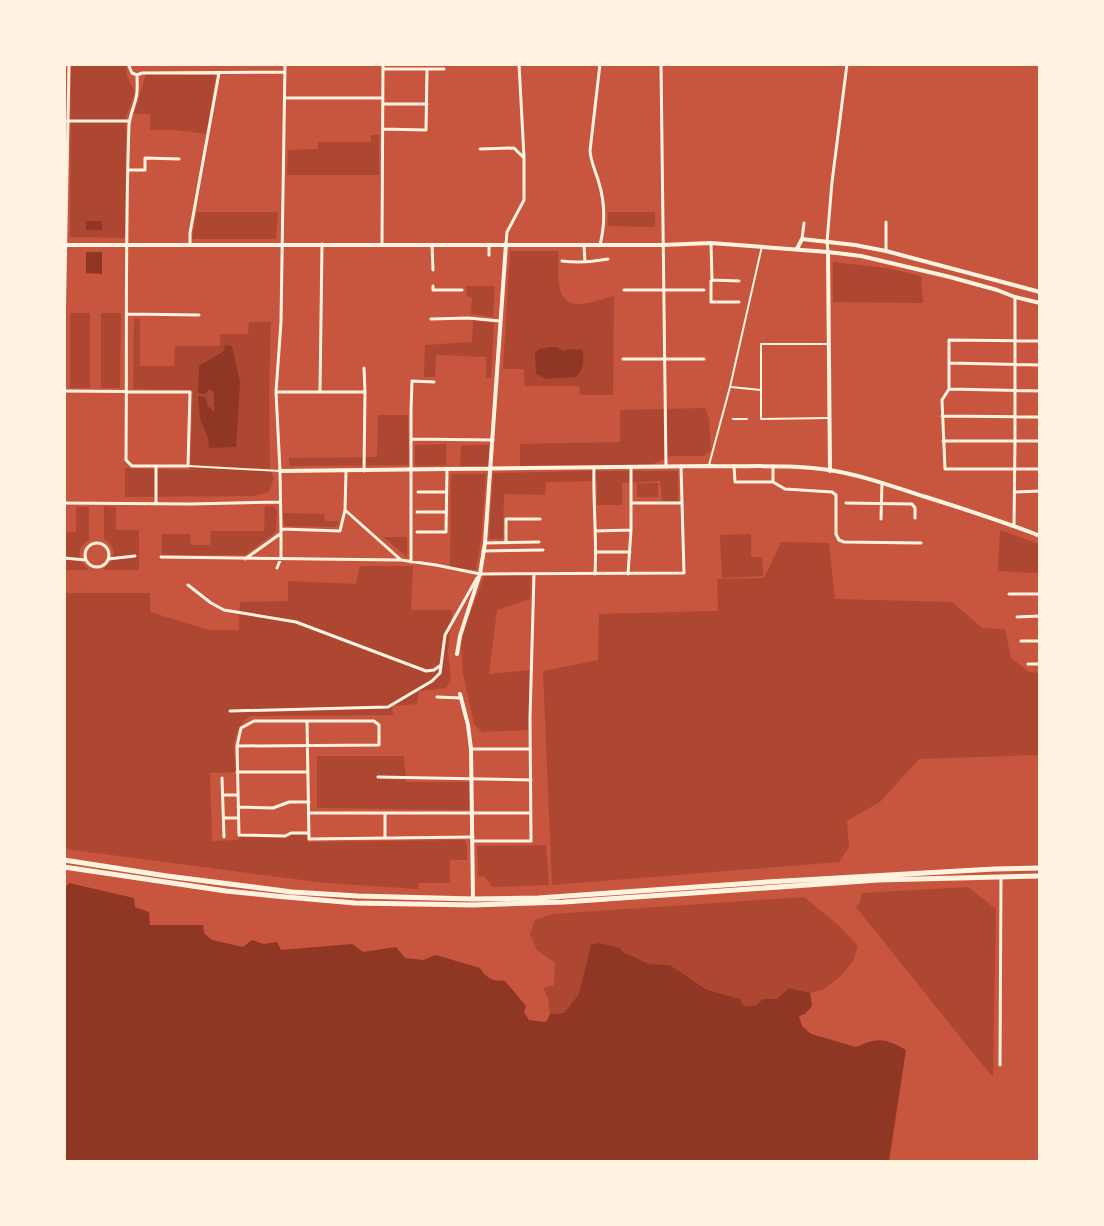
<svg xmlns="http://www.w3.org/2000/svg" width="1104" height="1226" viewBox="0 0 1104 1226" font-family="'Source Serif 4',serif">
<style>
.green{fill:#ae4732}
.water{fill:#8f3625}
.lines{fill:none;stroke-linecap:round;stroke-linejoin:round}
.pedestrian{stroke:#fff3e0;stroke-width:2}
.minor{stroke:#fff3e0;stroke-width:3}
.tertiary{stroke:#fff3e0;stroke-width:4}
.primary{stroke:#fff3e0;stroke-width:5}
</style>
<rect width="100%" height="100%" fill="#c8553d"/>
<path class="green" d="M71,65H126L127,76L135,92L126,117L125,238L70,237Z
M146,74L216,75L206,134L176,130H150V114H134Z
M371,135H379V175H287L288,150L318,149V142H371Z
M197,212H278L276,239H192Z
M608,212H655V227L608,226Z
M510,251H558C559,270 553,307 581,304C592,303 603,299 614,296L613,395H580L579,386H525L524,369H503Z
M833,262L887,268L921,276L923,303L833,302Z
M466,286H495L493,317L471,314L472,298L467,296Z
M70,313H90V388H70Z
M101,313H121L120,388H101Z
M134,318L140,319V366H174L175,346H220V334H248L249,322H271L269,393L270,470L274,478L269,492L254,496L125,497V468L190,470L193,390L133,389Z
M473,320L494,323L491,378H486V357L436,355L435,377H424L425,345L472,342Z
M705,408L709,419L711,450L704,456H671L653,464L520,467V444L620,442V410Z
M378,415H408L409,465L289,466V458L377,457Z
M446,444V465L415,466V445Z
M461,445H490L488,467H460Z
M585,471H678V501H662L660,481L622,483V505H597V481L546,482L545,495L504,494L503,539H489L493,473Z
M451,474H486L481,540L476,570L450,567Z
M637,483H658V497H637Z
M104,506L116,507V530H139V570H104V568C117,560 117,547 104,539Z
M265,506H273L277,510L276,532L245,555H162V534H190L191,545H210L211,531H264Z
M76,507H89V540C76,548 77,560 88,568V570H65V532H76Z
M283,513L324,514L325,521H339L336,527L284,526Z
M1000,530L1039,544V573L998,571Z
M751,534V557H762L763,576L722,578L720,535Z
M383,537H407V557Z
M781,542L829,543L835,599L952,602L982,628L1005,629L1011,658L1029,672L1039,673V755L919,759L880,802L847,821L849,847L839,862L552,885L543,671L598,660L599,614L718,611L717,579L764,578Z
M360,566H413L411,610H452L448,652L451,680L446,688L419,691L417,704L392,706L393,715L250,716C229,732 235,749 236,772L210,773L212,841L238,840L240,837L286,838L291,835H307V842L465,840L467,846V860H450V883H419L418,889L325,883L65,849V593H150V612L209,630H239L240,602L288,601V581L356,584Z
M485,574L531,575L530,599L497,610L489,674L531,670L530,730L482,732L474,724L463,674L461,642L468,619Z
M317,756H404L406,782H470L471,810L317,808Z
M546,845L549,885L493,887L484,876L478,877L477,846Z
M968,887L996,909L993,1077L977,1058L856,907L860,903L862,893Z
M804,897L837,924L858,946L853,961L840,977L824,989L810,993L789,988L777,999H763L755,1006H744L740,999L707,990L670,965L649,964L623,952L592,945L579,994L564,1013L550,1014L548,998L545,993L544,988L554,985L555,963L537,950L530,934L535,920L552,914Z"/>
<path class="water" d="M86,221H102V230H86Z
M86,252H102V274L86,273Z
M225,345L232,346L240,382L236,447L209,448L208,438L200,419L198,396L205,397L208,406L214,412V392L209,389L205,394L198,393L199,366L224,351Z
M551,347H557L563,351L573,349L582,350C585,359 583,370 576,377L546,379L536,374L535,353L539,349Z
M69,883L134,898L135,907L149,912L150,925H203L204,933L212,940L243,947L252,940L264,944L277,942L281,950L352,944L363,952L396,947L405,958L423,960L436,955L480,968C486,978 492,981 505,981L526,1006L524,1012L529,1020L546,1022L550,1014L564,1013L579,994L591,945L599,943L620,948L623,952L649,964L670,965L707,990L740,999L744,1006H755L763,999H777L789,988L810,993L812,1006L805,1014L799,1016L802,1026L811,1034L856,1047C878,1037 885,1038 906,1050L889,1161H65L64,889Z"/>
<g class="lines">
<path class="pedestrian" d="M731,387L761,390
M829,418L761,419V344H829
M733,419H747
M709,465L730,387L762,246
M188,466L280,471"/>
<path class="minor" d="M128,64L132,73L137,75L142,73L285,72
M661,64L666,467
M383,69H444
M285,98H383
M384,104H427
M67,121H128
M383,129L426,130L427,69
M480,149L514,148L523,157
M129,170H145V158L179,159
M886,222V251
M802,239L804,223
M382,244L383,64
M506,244L507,232L524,200V157L519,64
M711,244L712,280L739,281
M190,245V233L219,73
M432,245L433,270
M489,245V255
M584,245L585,262
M600,245C605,225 605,203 599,183C596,172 591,163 590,151L600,64
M828,252L827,242L832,182L847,64
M562,261C578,263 592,262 608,259
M711,281V302H739
M433,286V290H462
M624,290H704
M127,314L199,315
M431,319L468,318L500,321
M64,334L69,64
M1040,341L949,340V389L942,400L945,469H1040
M623,359H704
M949,363L1040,365
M364,368L365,392
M949,389L1040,391
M64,391L190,392L188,466H132L126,460C127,348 125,236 129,125C130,115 134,107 136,98C138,91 137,83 137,75
M276,392H365L364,471
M320,392L322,244
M942,416L1040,417
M411,439L493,440
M943,441H1040
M734,466L735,482H773V466
M594,468C593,503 597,538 595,574
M346,471L345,510L401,560L436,565L480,574L684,573L681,466
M773,482L785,489L832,492L836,495V534L839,540L844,542L921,543
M418,492H446
M1015,492L1040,491
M64,503L190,504L280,502
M156,503V466
M631,503H682
M846,503L912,504L915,508V518
M417,512H446
M881,519L882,483
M1014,526L1015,441V297
M282,529L340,531L345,510
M595,531L631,530
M417,532H446L447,470
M485,543L539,542
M506,543V519H540
M85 555a12 12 0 1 1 24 0a12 12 0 1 1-24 0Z
M483,551L543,550
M596,552H630
M161,557L399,560
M64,558L86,560
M108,559L135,556
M245,559L280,534
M411,562V411L412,381L434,382
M277,568L281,558V529L280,471L276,392L281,322L285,64
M628,574L631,530V468
M188,585L211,603L224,610L296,622L426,671L434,670L441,665
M1009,594H1040
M1017,617L1040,616
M1021,641H1040
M1028,664H1040
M437,697L461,698
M230,711L388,707L432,681L440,673L445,635L477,578
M307,721L309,839L473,837
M237,746L379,745V725L374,721H254L241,728L237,746L239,835L285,836L291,833H309
M471,749H530
M237,772H308
M378,777L531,780
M222,778L224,837
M223,795H238
M238,807L273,808L289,802H309
M309,813H531
M385,813V838
M223,818H238
M473,841H531L530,718L534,574
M1000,1065L1001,878"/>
<path class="tertiary" d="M64,245H662L711,243L828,252L861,256L950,277L997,290L1015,297L1040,303
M797,249L802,239L855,245L886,251L1040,292
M828,252L830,471
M280,471L709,466C749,467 789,464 829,470C862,475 894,487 926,497C964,509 1002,521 1040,536
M457,654L460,636L480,574L485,543L506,244
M460,694L468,725L471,749L473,899"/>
<path class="primary" d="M64,860L167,876L292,892L358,896L473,899L538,898L767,882L994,869L1040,868
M64,867L226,891L275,896L355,903L473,905L564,902L878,880L1040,876"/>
</g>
<rect width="1104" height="1226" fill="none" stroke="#fff3e0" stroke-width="132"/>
</svg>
